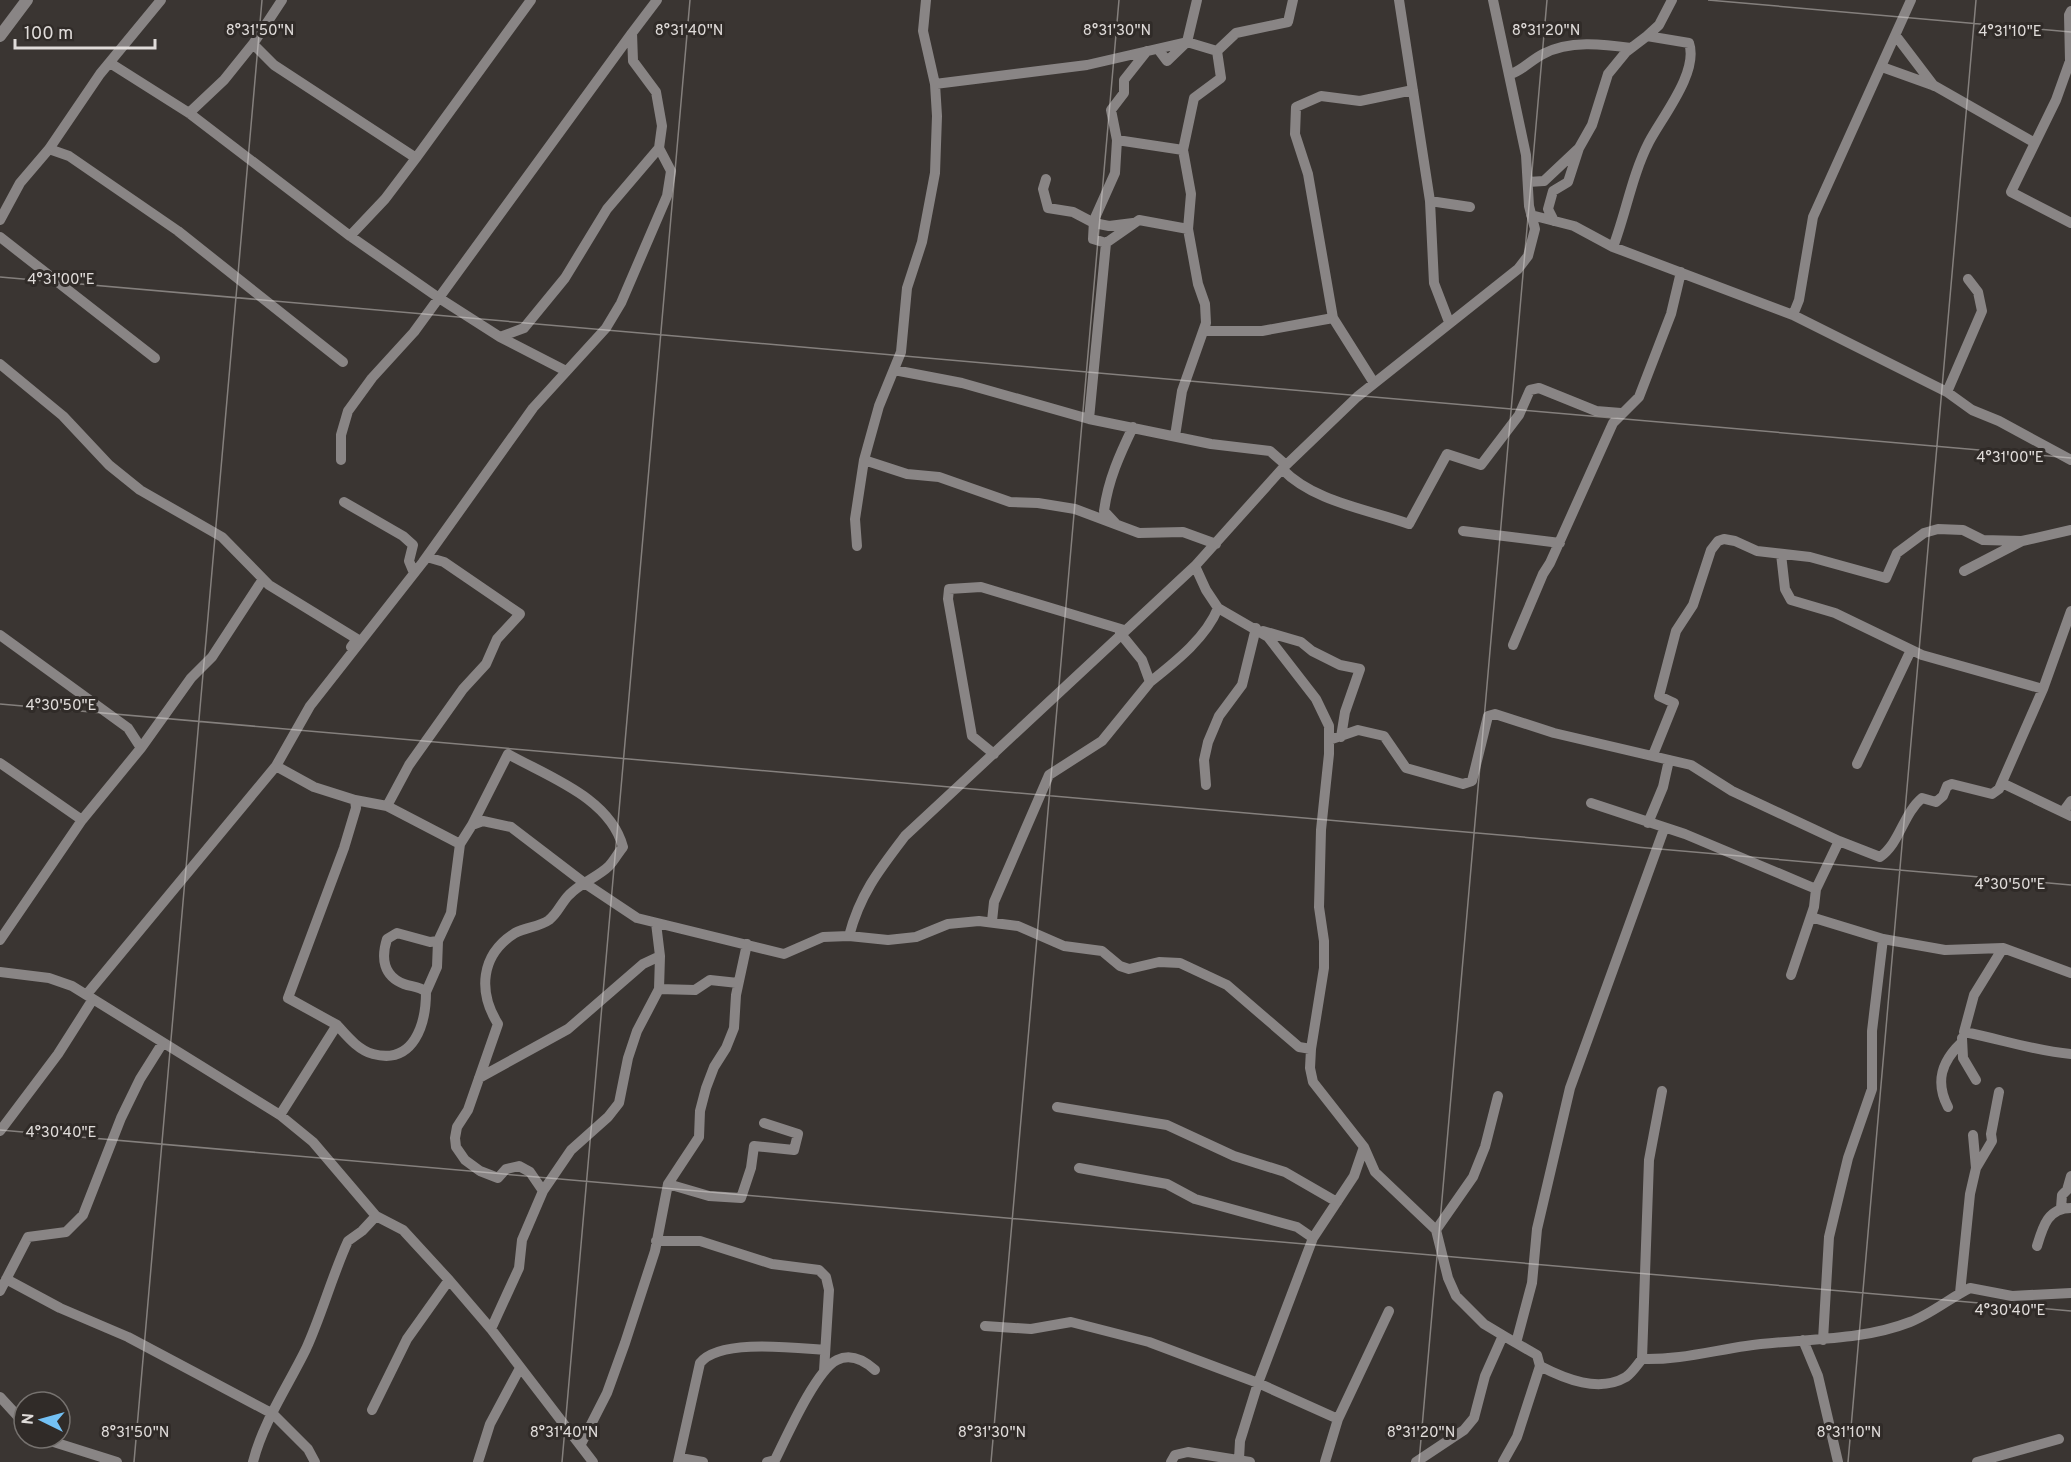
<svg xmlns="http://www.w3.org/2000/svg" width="2071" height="1462" viewBox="0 0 2071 1462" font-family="Overpass,sans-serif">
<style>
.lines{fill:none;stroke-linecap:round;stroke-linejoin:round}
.minor{stroke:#898585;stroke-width:10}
.tertiary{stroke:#898585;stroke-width:12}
.ticks{fill:none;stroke:#e0dcda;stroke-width:1.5;stroke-opacity:0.45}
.ticks-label{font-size:15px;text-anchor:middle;fill:#e0dcda;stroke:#302b28;stroke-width:6;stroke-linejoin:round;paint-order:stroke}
</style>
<rect width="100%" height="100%" fill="#3a3532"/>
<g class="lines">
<path class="minor" d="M282,0L253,44L274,65L416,158L385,199L350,236
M1399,0L1430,201L1434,283L1449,322
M2071,11L2069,15L2070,61L2056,100L2011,192L2071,223
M1647,36L1659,25L1672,0
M1896,36L1934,86
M1158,49L1167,61L1187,42L1217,51
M110,63L189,113L350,236L439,298L500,337L566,371
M1882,67L1935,86L2035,143
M1511,74C1523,70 1531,60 1543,54C1569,40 1603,44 1631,48
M935,84L1087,65L1187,42L1197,0
M189,113L224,80L253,44
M1117,140L1183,150
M49,149L69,156L178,231L343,362
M416,158L531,0
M1046,179L1043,189L1048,208L1073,212L1094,223L1109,226L1133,223
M1528,182L1544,181L1578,149
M1430,201L1470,207
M1531,215L1574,226L1613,247L1793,315L1947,392L1972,410L1999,421L2071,460
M0,220L20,183L49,149L100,74L161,0
M1554,221L1548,209L1553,191L1568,182L1579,148L1592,125L1608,74L1626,52L1647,36L1689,43C1699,72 1662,117 1649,142C1632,175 1626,213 1613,247
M0,237L155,358
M1106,243L1093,239L1094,220L1115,173L1117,140L1111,110L1124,93V80L1147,51
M1793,315L1799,300L1813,217L1911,0
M1204,331H1262L1333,318
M500,337L524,328L565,278L607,209L659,148
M0,364L63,416L109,465L140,490L222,537L269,585L357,639L351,647
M894,370L962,383L1089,419L1211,444L1270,451L1286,465
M1374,383L1333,318L1308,174L1295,134L1296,107L1321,96L1360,101L1413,90
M1947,392L1982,311L1978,292L1968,279
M1089,419L1106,243L1139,220L1188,229
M1175,436L1182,391L1206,323L1205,304L1198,284L1188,229L1191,194L1183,150L1194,98L1221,78L1217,51L1236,33L1288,22L1293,0
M341,460V435L348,411L372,378L414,332L632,33
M864,460L907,474L939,477L1010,502L1038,503L1075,509L1139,533L1183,532L1216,544
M1282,469C1314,502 1367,509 1409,524L1447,454L1481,465L1519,415L1530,390L1539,388L1596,411L1621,413
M344,502L403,536L413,545L409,561L414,573
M1116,524L1104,511C1108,480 1120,454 1133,427
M1463,531L1560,543
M857,546L855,519L864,460L879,406L901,352L907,288L922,242L935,173L937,116L935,84L923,31L926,0
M1781,554L1785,589L1791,600L1835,613L1922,655L2043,689
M1195,566L1206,590L1218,608L1268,637L1316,699L1329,726V754L1321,830L1319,907L1324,941V968L1311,1049
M1964,571L2022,541L2071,530
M1263,631L1301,642L1312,651L1340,665L1360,669L1345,712L1341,737
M0,635L128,728L141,748
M1513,645L1543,574L1550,563L1613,423L1639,397L1671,314L1681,272
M1150,682C1175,662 1206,638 1218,608
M1329,740L1358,730L1384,736L1406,768L1463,784L1472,781L1488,716L1495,714L1554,733L1691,765L1732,791L1839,841L1816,889L1814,907L1791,975
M994,754L972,736L948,599L949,589L981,587L1124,630
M1653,755L1674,703L1659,696L1676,631L1693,605L1711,550L1718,541L1724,539L1735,541L1757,551L1810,557L1886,578L1897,553L1924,533L1938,529L1963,530L1983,540L2022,541
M0,763L82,820
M1857,764L1911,650
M276,766L314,787L355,800L356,808L344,848L288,998L337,1025
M2002,783L2071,816
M1206,785L1204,760L1208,742L1219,716L1242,685L1256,628
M355,800L387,806L460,844
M1591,803L1685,834L1816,889
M387,806L409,765L463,689L486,664L497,639L520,614L444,562L427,557
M2063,812L2071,801
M1648,823L1663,787L1669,760
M472,825L508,754C549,777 610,798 623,847C618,853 614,861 609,866C598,877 580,883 569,895C561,903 558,913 549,920C539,927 526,927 515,933C480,955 478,992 498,1024L468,1110L457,1127L455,1138L456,1147L465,1160L480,1171L498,1178L506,1169L519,1166L530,1172L543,1191
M1839,841L1880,857C1900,843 1903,814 1922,798L1936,802L1943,796L1947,786L1952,784L1992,794L1999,789L2043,689L2071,611
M1811,917L1883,939L1945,950L2003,948L2071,973
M992,921L994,902L1049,775L1102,741L1150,682L1142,660L1120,633
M849,936C860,894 879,870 905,836L1195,566L1282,469L1357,397L1518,269L1528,256L1535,229L1529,206L1526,155L1493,0
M0,940L82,820L141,748L191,678L212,657L263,579
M2003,948L1974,995L1964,1032C2001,1039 2034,1051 2071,1054
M0,972L49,978L72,986L280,1115L313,1142L376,1216L403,1230L449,1280L491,1329L593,1462
M659,989L695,990L710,980L738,983
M426,992L437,967L438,941
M87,994L276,766L310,706L423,562L533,408L606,328L621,303L667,196L671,171L659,148L662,126L656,92L633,61L632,33L657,0
M1962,1038L1963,1058L1976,1080
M479,1078L568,1029L643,964L660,956
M1057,1107L1167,1125L1234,1156L1285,1172L1337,1202
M1948,1107C1935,1082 1941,1062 1961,1043
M280,1115L337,1025C347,1036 358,1050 373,1054C414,1065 426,1024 426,992C419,986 412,987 404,984C383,976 381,958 387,939L397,933L430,942L438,941L451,913L460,844L472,825L483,821L511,827L583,882L637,918L784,954L823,937L849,936L888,940L916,937L948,924L979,921L1018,926L1064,946L1102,951L1120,966L1129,969L1159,962L1180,963L1227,985L1299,1047L1311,1049L1310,1068L1313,1082L1364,1147L1375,1172L1436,1230L1448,1278L1456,1296L1484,1324L1504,1336
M0,1131L58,1054L93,999
M1973,1135L1976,1168
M1079,1168L1167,1184L1195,1199L1297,1227L1313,1238
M668,1184L709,1196L741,1198L751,1168L754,1146L794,1150L798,1134L764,1123
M2061,1208L2062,1195L2067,1190L2071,1176
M1436,1230L1473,1177L1485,1147L1498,1096
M656,1241H700L772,1264L819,1270L826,1277L829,1290L824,1371
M2037,1246C2043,1226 2048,1208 2071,1208
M6,1279L60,1308L128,1337L273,1414L308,1449L315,1462
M0,1291L28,1237L66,1232L83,1215L121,1118L140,1079L162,1044
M1960,1293L1970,1194L1976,1168L1992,1141L1991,1134L1999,1092
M985,1326L1031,1329L1071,1322L1149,1342L1258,1383L1338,1419
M491,1329L519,1268L522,1240L543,1191L571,1150L608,1117L619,1103L628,1058L637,1031L659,989L660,956L656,923
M1803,1340L1818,1376L1838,1462
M1823,1340L1829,1237L1848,1158L1872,1089V1031L1883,939
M1516,1343L1537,1355L1540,1366C1565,1379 1599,1393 1626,1377C1632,1373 1637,1365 1642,1359C1678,1360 1711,1351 1746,1346C1800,1338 1859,1342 1910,1322C1931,1314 1950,1298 1970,1288L2012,1296L2071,1293
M1642,1359L1649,1160L1662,1091
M0,1397L24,1423
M372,1410L407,1339L449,1280
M41,1438L117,1462
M581,1444L607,1393L625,1343L655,1251L668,1184L699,1137L700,1111L706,1088L714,1067L726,1048L734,1028L736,995L747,944
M680,1458L703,1462
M1239,1459L1240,1441L1258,1383L1313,1238L1354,1176L1364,1147
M253,1462C263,1422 288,1386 306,1349C322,1314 332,1276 348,1241L362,1231L376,1216
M478,1462L490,1424L520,1368
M678,1462L700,1363C719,1338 796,1348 824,1350
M767,1462L775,1460C786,1438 816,1370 837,1360C851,1353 865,1361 875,1370
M1171,1462L1175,1455L1188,1452L1250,1462
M1325,1462L1338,1419L1389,1311
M1416,1462L1464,1430L1474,1418L1485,1376L1501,1340L1504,1336L1516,1343L1532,1283L1537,1229L1570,1088L1664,829
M1503,1462L1517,1437L1540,1366
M1977,1462L2059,1439"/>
<path class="tertiary" d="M0,36L27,0"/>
</g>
<path class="ticks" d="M1708,0L2071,32M0,277L2071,458M0,704L2071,885M0,1130L2071,1311M134,1462L262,0M562,1462L690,0M991,1462L1119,0M1419,1462L1547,0M1848,1462L1976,0"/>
<g class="ticks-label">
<text x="260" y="35">8°31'50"N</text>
<text x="1117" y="35">8°31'30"N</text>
<text x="1546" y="35">8°31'20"N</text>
<text x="689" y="35">8°31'40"N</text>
<text x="2010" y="36">4°31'10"E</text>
<text x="61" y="284">4°31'00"E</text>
<text x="2010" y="462">4°31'00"E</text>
<text x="61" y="710">4°30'50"E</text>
<text x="2010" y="889">4°30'50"E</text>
<text x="61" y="1137">4°30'40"E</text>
<text x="2010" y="1315">4°30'40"E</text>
<text x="135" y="1437">8°31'50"N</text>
<text x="564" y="1437">8°31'40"N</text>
<text x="992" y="1437">8°31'30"N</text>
<text x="1421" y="1437">8°31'20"N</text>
<text x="1849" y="1437">8°31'10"N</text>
</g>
<g transform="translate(42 1420) rotate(275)"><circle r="28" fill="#302b28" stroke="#76726f" stroke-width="1.5"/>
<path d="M0-4.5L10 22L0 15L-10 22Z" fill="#73c1f5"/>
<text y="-9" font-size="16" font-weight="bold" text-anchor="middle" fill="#e0dcda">N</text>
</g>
<path d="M15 39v9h140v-9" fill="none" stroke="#e0dcda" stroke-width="3"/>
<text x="24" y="39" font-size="18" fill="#e0dcda" stroke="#302b28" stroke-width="4.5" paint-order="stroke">100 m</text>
</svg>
